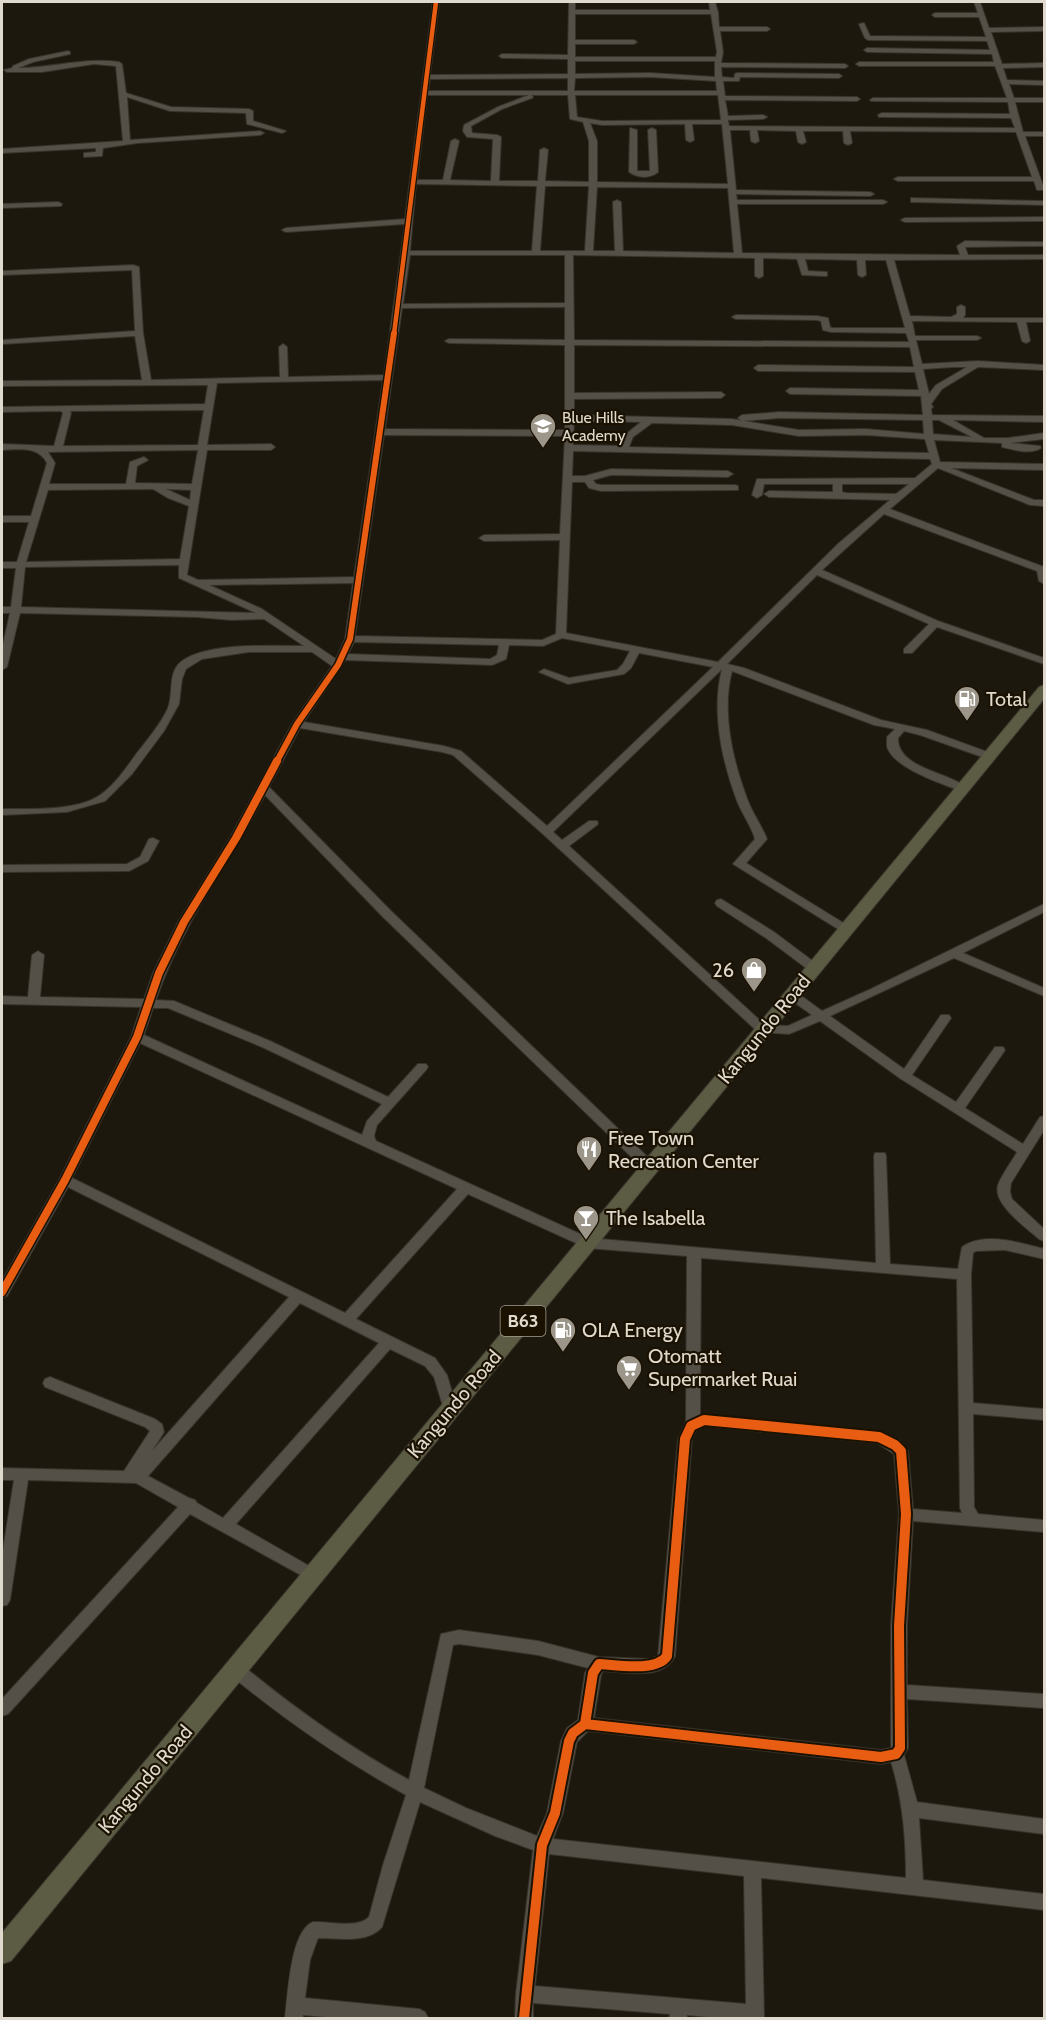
<svg xmlns="http://www.w3.org/2000/svg" width="1046" height="2020" viewBox="0 0 1046 2020" font-family="Cabin,sans-serif">
<style>
.lines{fill:none;stroke-linecap:round;stroke-linejoin:round}
.minor-casing{stroke:#37332b;stroke-width:2}
.highway-casing{stroke:#37332b;stroke-width:2}
.minor{fill:#545048;fill-rule:evenodd}
.highway{fill:#5c5b43;fill-rule:evenodd}
.cycleway-far3-casing{stroke:#1a1101;stroke-width:7}
.cycleway-far2-casing{stroke:#1a1101;stroke-width:9}
.cycleway-far1-casing{stroke:#1a1101;stroke-width:11}
.cycleway-casing{stroke:#1a1101;stroke-width:14}
.cycleway-far3{stroke:#e95d12;stroke-width:4.5}
.cycleway-far2{stroke:#e95d12;stroke-width:6}
.cycleway-far1{stroke:#e95d12;stroke-width:8}
.cycleway{stroke:#e95d12;stroke-width:10}
.labels{text-anchor:middle;dominant-baseline:central;stroke-width:4.5;stroke-linejoin:round;paint-order:stroke}
.far-poi-label{font-size:16px;fill:#e0d9cd;stroke:#1a1101;text-anchor:start}
.shield{fill:#1a1101;stroke:#a59d90;stroke-width:1.5}
.shield-label{font-size:18px;font-weight:bold;fill:#e0d9cd}
.poi-label{font-size:20px;fill:#e0d9cd;stroke:#1a1101;text-anchor:start}
.street-label{font-size:20px;fill:#e0d9cd;stroke:#1a1101}
</style>
<rect width="100%" height="100%" fill="#1d180d"/>
<g class="lines">
<g class="minor-casing">
<path id="minor" d="M433,2H439L430,75L568,74V59L502,58L499,56L502,54L568,55L569,2H575V10H710L709,2H715L718,12L719,27H767L770,29L767,31H720L723,52L721,63L845,64L848,66L845,68L721,67L722,77L734,78L735,74L737,73L839,74L842,76L839,78L740,77L739,81H723L725,96L857,97L860,99L857,101L725,100L728,116L763,115L767,117L763,119L728,120L729,126L1015,128L1011,118L879,117L878,115L882,113L1010,114L1008,102L871,101L870,100L873,98H1007L995,66H859L856,64L859,62H994L992,54L867,52L864,50L867,48L990,50L987,41L868,40L865,38L859,24L864,23L870,36L986,37L979,17H935L932,15L935,13H978L974,2H980L989,28L1044,27V31L991,32L1002,64L1044,63V67L1003,68L1007,80L1044,81V85L1009,84L1014,98H1044V102H1015L1023,132H1044V136H1025L1044,188L1043,190H1037L1034,181H898L894,179L898,177H1032L1016,132L850,131L852,143L848,145L844,143L843,131H803L806,142L802,144L798,142L796,131L757,130L759,141L755,143L751,141L750,130H730L736,190L870,192L874,194L870,196L736,194L737,200H883L887,202L883,204H737L742,253L960,255L957,246L965,241L1044,242V246L965,247L968,255H1044V259L894,260L910,316L951,317L957,314V307L961,305L965,307V315L963,318H1044V322H1026L1030,341L1026,343L1022,341L1017,322L912,321L915,336H977L981,338L977,340H916L922,364L978,361L1044,365V370L978,367L942,389L931,404L933,407L931,409L932,415L1044,416V422L953,420L984,438H1008L1044,433V439L1010,443L1040,446L1041,448C1031,455 1014,450 1002,447V443L934,440L940,462L1044,464V470L951,468L1034,500H1044V506L1030,505L938,468L890,509L1044,567V584L1039,581L1037,571L884,514L822,570L938,621L1044,658V664L937,627L912,653H904V649L929,624L817,575L727,664L744,668L881,720L927,730L993,754L994,756L989,759L985,758L920,735L904,731L898,738C897,769 950,772 967,788L962,791L958,790C940,783 894,768 887,747C887,746 887,739 887,737L895,729L874,725L732,671C721,712 733,762 748,801C753,814 762,826 767,839L746,863L850,927L852,930L846,934L733,864L755,839C751,825 742,814 737,801C722,761 711,711 722,669L553,832L562,840L589,821H597L598,823L597,825L569,846L765,1025L788,1026L812,1015L788,998L786,995L788,992H796L822,1011L871,989L1044,904V912L963,953L1044,988V996L954,958L830,1016L904,1069L941,1015H949L951,1018L949,1021L912,1075L956,1102L995,1047H1003L1005,1050L1003,1053L965,1108L1023,1144L1040,1117L1044,1116V1130L1011,1183L1010,1192L1012,1199L1044,1229V1241L1039,1239C1026,1227 992,1204 998,1185C1002,1174 1011,1163 1017,1152L901,1079L820,1021L789,1034L758,1032L543,834L453,755L442,752L300,728L269,787L391,911L656,1165L657,1168L656,1171H646L383,917L265,795C228,863 181,926 156,1000L174,1001L270,1041L388,1097L418,1064H426L428,1067L426,1070L377,1125L374,1136L376,1141L589,1238L876,1263L874,1156L875,1153H885L886,1156L890,1264L958,1269L962,1247C985,1231 1020,1243 1044,1249V1259L1005,1250L976,1251L973,1253L971,1275L973,1403L1044,1409V1420L973,1414L974,1507L978,1514L1044,1520V1532L913,1521L907,1626V1685L1044,1694V1708L907,1699L908,1748L904,1755L917,1802L1044,1819V1834L919,1818L923,1880L1044,1894V1910L761,1878L764,2018H717L687,2015V2018H669L670,2014L533,2003V2018H515L516,1994L533,1850L495,1836L420,1802L382,1927C367,1944 339,1938 318,1938L310,1960L305,1998L419,2009L425,2012L428,2018H337L303,2015V2018H285C288,1996 290,1931 313,1922C329,1921 357,1929 369,1917L383,1865L406,1795C342,1760 285,1720 229,1674L227,1669L229,1664L235,1662L241,1664C294,1708 349,1747 409,1780L441,1634L459,1630L538,1641L599,1657L651,1659L658,1656L678,1439L686,1422L687,1256L587,1248L468,1194L356,1319L435,1358L447,1375L457,1409L455,1413L450,1415L445,1413L434,1377L425,1366L390,1349L236,1524L318,1571L321,1575L318,1579L313,1581L308,1579L190,1514L8,1714L2,1716V1699L178,1507L136,1483L28,1480L10,1600L7,1605L2,1606V1556L14,1480H2V1468L124,1471L150,1431L145,1427L45,1387L43,1383L45,1379L50,1377L155,1419L162,1424L164,1432L152,1451L289,1297L68,1187L7,1296L2,1297V1281L59,1180L131,1037L141,1007L2,1004V996L28,997L32,955L38,951L44,955L40,997L144,999L153,973L178,922L230,838L292,724L332,666L312,652H249L202,659L186,669L182,679L179,704L164,731L132,774L105,801L67,812L2,815V809C29,809 73,811 97,797C113,788 126,768 137,753C148,739 161,724 168,708C174,693 167,672 182,661C209,642 271,646 304,646L264,619L231,620L197,617L20,613L7,667L2,670V649L10,613H2V607H11L16,568H2V562H17L29,522H2V516H31L47,463C39,446 18,449 2,450V444L54,446L63,413L61,411L2,412V407L205,404L208,385L2,386V381L142,380L135,336L2,344V340L135,331L132,270L2,275V271L133,265L139,267L143,333L151,380L280,377L279,347L283,344L287,347L288,377L384,375L405,224L286,232L282,230L286,228L405,219ZM575,14H711L717,52L716,57H575V44H634L637,42L634,40H575ZM575,61H715V77L650,73L575,74ZM650,77L716,81L717,91H574L575,78ZM568,78V91H428L430,79ZM427,95H529L498,107L464,125L463,131L467,137L493,139L491,181L450,180L459,141L455,139L451,141L443,180H417ZM531,95H568L570,119L583,122L589,141V182L545,181L548,150L544,148L540,150L538,181H499L501,137L497,135L472,133L471,126L502,109L532,98L533,97ZM575,95H718L721,120L602,121L577,117ZM590,123L602,125L685,124L686,140L690,142L694,140L692,124H722L728,184L597,182V141ZM416,184L537,186L532,251H410ZM545,186H589L585,251H540ZM597,187L728,188L734,253L623,251L621,202L617,200L613,202L615,251H593ZM410,255H565V303L403,304ZM573,255L755,258V276L759,278L763,276V258L797,259L802,275L824,276H827V272L808,271L805,259L857,260L858,275L862,277L866,275L865,260H886L905,328H832L830,327L828,318L817,316L736,315L732,317L736,319L817,320L821,321L823,330L831,332L906,333L909,342L574,340ZM565,307V340L449,339L445,341L449,343L565,345V430L385,429L402,308ZM574,345L910,347L914,367L758,365L754,368L758,371L915,372L919,390L790,388L786,391L790,394L921,396L923,415L779,412L742,415L738,418L742,421L779,418L923,420L924,434L866,429L799,430L732,419L574,415V399L721,398L725,395L721,392L574,393ZM953,367H967L936,385L929,394L923,369ZM383,380L354,577L198,580L187,575L207,450H271L275,447L271,444L207,445L217,383ZM204,410L198,445L63,446L71,413L70,411ZM932,420H939L972,437L933,434ZM574,421L641,422L626,434L620,446L573,445ZM652,423L732,425L799,436L866,435L925,439L929,453L629,447L633,437ZM384,435L565,436L560,534L484,535L479,538L484,541L560,540L556,634L542,640L355,636ZM198,450L192,484L135,483L137,466L148,460L144,457L130,462L126,484H49L55,463L48,452ZM573,451L930,459L932,464L915,478L757,479L752,495L757,498L762,495L764,484H833V492L769,491L764,494L769,497L890,500L839,543L718,662L566,633L572,482H585L589,488L601,491L738,490V486L735,485H601L596,484L593,480L611,475L728,477L733,474L728,471L611,469L585,476H572ZM842,484H909L896,494L846,493L842,492ZM153,489L168,498L189,506L180,559L26,562L48,490ZM166,489L191,490L190,500ZM179,565V578L256,613L21,607L25,567ZM353,583L345,639L336,659L262,609L209,585ZM562,638L630,651L623,664L617,670L569,678L544,669L539,672L568,684L624,674L631,668L639,653L713,667L547,826L461,751L444,746L304,722L345,660L492,665L506,659L509,645L543,646ZM354,642L499,645L497,655L490,659L348,654ZM153,1008H168L262,1047L382,1104L367,1121L362,1135L144,1035ZM140,1043L457,1189L345,1313L72,1178ZM701,1258L957,1279L960,1508L962,1513L913,1509L908,1451L900,1441L884,1433L700,1415ZM300,1303L379,1343L223,1518L197,1503L195,1500L189,1498L148,1476ZM704,1426L877,1443L894,1454L899,1514L891,1626V1748L881,1750L594,1718L601,1675L603,1671C626,1672 663,1681 675,1656L692,1439L696,1430ZM459,1644L538,1655L588,1668L585,1673L578,1720L567,1728L561,1741L547,1813L537,1836L466,1808L424,1788L453,1645ZM588,1731L881,1764L891,1762C903,1800 906,1839 906,1878L553,1839L563,1813L577,1742ZM549,1854L744,1876L746,2004L535,1986Z
M68,51L70,52V54L33,62L18,68C52,68 85,57 119,62L122,64L126,93L171,107L249,109L253,111V121L286,131L282,133L247,124L246,113L170,111L127,97L130,140L260,131L264,133L260,135L138,143L103,148L102,156L84,157V153L96,152V148L2,153V149L123,141L116,66L94,64L42,72H7L4,70L12,68L13,66L29,59Z
M630,128L637,130V171H650L648,130L652,128L656,130L658,172C650,179 637,178 629,172Z
M911,198L1043,201L1044,205L914,202H911Z
M58,202L62,204L61,206L2,208V204Z
M1044,217V221L905,222L901,220L905,218Z
M153,838L159,841L148,861L129,871L2,872V865L127,864L140,857L149,839Z
M721,899L774,932L818,965L820,968L818,971H810L766,938L717,906L715,903L717,900Z"/>
</g>
<g class="highway-casing">
<path id="highway" d="M1044,685V699L11,1961L2,1964V1933L1039,687Z"/>
</g>
<use href="#minor" class="minor"/>
<use href="#highway" class="highway"/>
<g class="cycleway-far3-casing">
<path id="cycleway-far3" d="M394,334L436,2"/>
</g>
<g class="cycleway-far2-casing">
<path id="cycleway-far2" d="M276,763L297,724L338,665L350,639L394,333"/>
</g>
<g class="cycleway-far1-casing">
<path id="cycleway-far1" d="M2,1292L65,1180L137,1037L159,973L184,922L236,838L277,761"/>
</g>
<g class="cycleway-casing">
<path id="cycleway" d="M704,1420L879,1437L895,1445L901,1451L906,1514L899,1626L900,1748L896,1754L881,1757L585,1724L593,1673L599,1664C616,1665 657,1672 667,1656L685,1439L691,1426Z
M524,2018L542,1845L555,1813L569,1741L573,1733L585,1724"/>
</g>
<use href="#cycleway-far3" class="cycleway-far3"/>
<use href="#cycleway-far2" class="cycleway-far2"/>
<use href="#cycleway-far1" class="cycleway-far1"/>
<use href="#cycleway" class="cycleway"/>
</g>
<defs>
<g id="school-pin" transform="scale(1.35)"><path d="M0 17L-7.5 6A9.5 9.5 0 1 1 7.5 6Z" fill="#9c958a" stroke="#1a1101"/><path d="M0-5L7-2L0 1L-7-2ZM-4 1L0 2.5L4 1V4Q0 6-4 4Z" fill="#fff"/></g>
<g id="fuel-pin" transform="scale(1.35)"><path d="M0 17L-7.5 6A9.5 9.5 0 1 1 7.5 6Z" fill="#9c958a" stroke="#1a1101"/><path d="M-5.5-6h7V0h2V4h1.3V-2.5L3-4.5l.8-.8L6-3V5H2.5V1h-1V6h-7ZM-4.2-4.7v3.2H.2V-4.7Z" fill="#fff"/></g>
<g id="shop-pin" transform="scale(1.35)"><path d="M0 17L-7.5 6A9.5 9.5 0 1 1 7.5 6Z" fill="#9c958a" stroke="#1a1101"/><path d="M-5-2.5h2.3a2.7 3.5 0 0 1 5.4 0H5L5.5 6h-11ZM-1.5-2.5h3a1.5 2.3 0 0 0-3 0Z" fill="#fff"/></g>
<g id="restaurant-pin" transform="scale(1.35)"><path d="M0 17L-7.5 6A9.5 9.5 0 1 1 7.5 6Z" fill="#9c958a" stroke="#1a1101"/><path d="M-5-6h1v4h1v-4h1v4h1v-4h1v5L-1.5 .5V6h-2V.5L-5-1ZM5-6V6H3V1.5H1.5Q1.5-4 5-6Z" fill="#fff"/></g>
<g id="bar-pin" transform="scale(1.35)"><path d="M0 17L-7.5 6A9.5 9.5 0 1 1 7.5 6Z" fill="#9c958a" stroke="#1a1101"/><path d="M-6-5H6L.8 .8V4.5H3.5V6h-7V4.5H-.8V.8Z" fill="#fff"/></g>
<g id="supermarket-pin" transform="scale(1.35)"><path d="M0 17L-7.5 6A9.5 9.5 0 1 1 7.5 6Z" fill="#9c958a" stroke="#1a1101"/><path d="M-6-5.5h2.5l.6 2H6L4.5 2H-2.5L-4.4-4H-6ZM-1.5 3.2a1.3 1.3 0 1 0 .1 0ZM3 3.2a1.3 1.3 0 1 0 .1 0Z" fill="#fff"/></g>
</defs>
<g fill-rule="evenodd">
<use href="#school-pin" x="543" y="426"/>
<use href="#fuel-pin" x="967" y="699"/>
<use href="#shop-pin" x="754" y="970"/>
<use href="#restaurant-pin" x="589" y="1149"/>
<use href="#bar-pin" x="586" y="1218"/>
<use href="#fuel-pin" x="563" y="1330"/>
<use href="#supermarket-pin" x="629" y="1368"/>
</g>
<g class="labels">
<g class="far-poi-label">
<text x="562" y="417">Blue Hills<tspan x="562" dy="18">Academy</tspan></text>
</g>
<rect class="shield" x="500.5" y="1306" width="45" height="30" rx="4.5"/>
<g class="shield-label">
<text x="523" y="1321">B63</text>
</g>
<g class="poi-label">
<text x="986" y="699">Total</text>
<text x="734" y="970" text-anchor="end">26</text>
<text x="608" y="1138">Free Town<tspan x="608" dy="23">Recreation Center</tspan></text>
<text x="606" y="1218">The Isabella</text>
<text x="582" y="1330">OLA Energy</text>
<text x="648" y="1356">Otomatt<tspan x="648" dy="23">Supermarket Ruai</tspan></text>
</g>
<g class="street-label">
<text transform="translate(764 1029) rotate(-51)">Kangundo Road</text>
<text transform="translate(454 1404) rotate(-50)">Kangundo Road</text>
<text transform="translate(145 1779) rotate(-50)">Kangundo Road</text>
</g>
</g>
<rect width="1046" height="2020" fill="none" stroke="#e0d9cd" stroke-width="6"/>
</svg>
